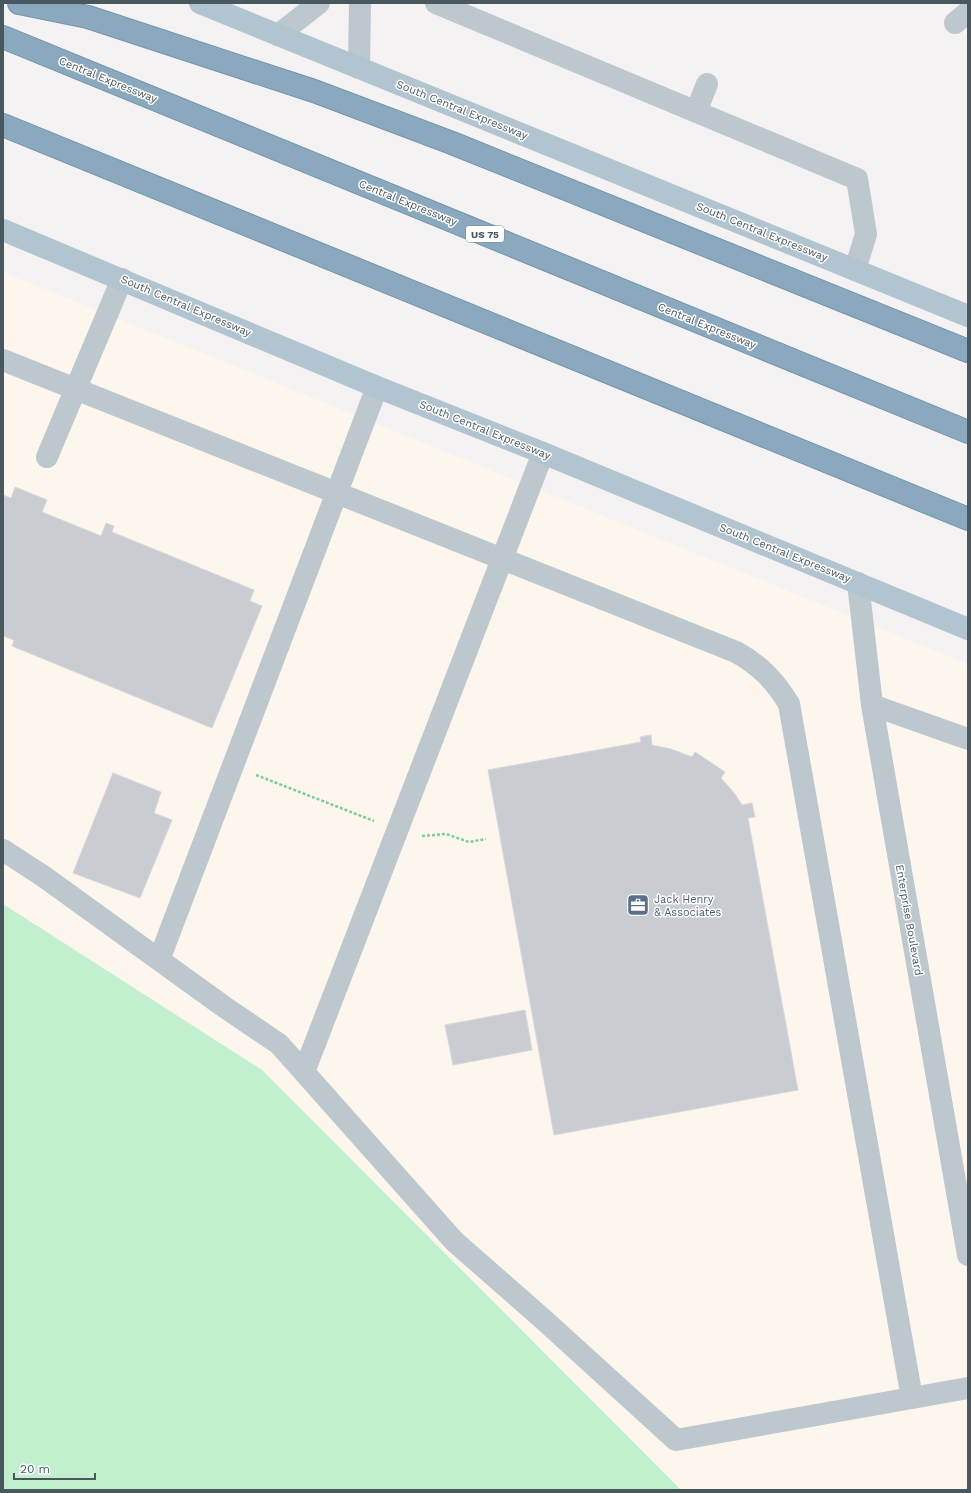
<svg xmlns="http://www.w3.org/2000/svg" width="971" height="1493" viewBox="0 0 971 1493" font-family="'Work Sans',sans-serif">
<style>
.commercial{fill:#fcf6ed}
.green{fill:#c2f0cf}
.building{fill:#c9cdd1;stroke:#d6d8dd}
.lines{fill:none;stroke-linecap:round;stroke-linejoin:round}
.highway-casing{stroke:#7594ab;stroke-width:24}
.path{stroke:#7ace9c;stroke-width:2.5;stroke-dasharray:3 2;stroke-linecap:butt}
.minor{stroke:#bdc7ce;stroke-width:22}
.major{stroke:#b2c4cf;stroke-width:22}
.highway{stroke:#8aa9bf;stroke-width:22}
.labels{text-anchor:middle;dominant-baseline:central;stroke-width:3;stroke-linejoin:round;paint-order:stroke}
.shield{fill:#fff;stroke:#80898f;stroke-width:1}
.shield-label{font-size:10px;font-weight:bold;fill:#49575f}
.street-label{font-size:11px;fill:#49575f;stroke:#fff}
.service-label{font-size:11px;fill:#4e5e75;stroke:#fff;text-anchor:start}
</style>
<rect width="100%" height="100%" fill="#f4f2f2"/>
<path class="commercial" d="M3,272L968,664V1490H681L262,1070L3,904Z"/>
<path class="green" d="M3,904L262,1070L681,1490H3Z"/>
<path class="building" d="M15,487L47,500L42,512L101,536L106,523L114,526L112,532L254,590L250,601L262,606L212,728L12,646L14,640L3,636V495L11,498Z
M651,735L652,745L671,749L692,757L695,752L725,772L721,778L735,794L742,805L752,803L755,817L748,818L798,1090L554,1135L488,770L641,742L640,737Z
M113,773L161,792L154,813L172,820L140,898L73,873Z
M525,1010L532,1050L453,1065L445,1025Z"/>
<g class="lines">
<g class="highway-casing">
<path id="highway" d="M19,3L88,17L314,91L452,143L968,351
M3,37L968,432
M3,125L968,519"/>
</g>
<path class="path" d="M256,775L374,821
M422,836L446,834L469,842L486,839"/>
<path class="minor" d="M436,3L857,179L866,234L855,270
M955,23L968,12
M278,35L319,3
M359,68L360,3
M696,112L707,84
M3,360L736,652C760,665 775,681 789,704L912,1398
M47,457L122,279
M858,583L872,705L968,1255
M872,705L968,739
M3,850L43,876L223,1006L279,1044L454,1241L544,1320L676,1440L968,1388
M159,960L377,387
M304,1072L543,453"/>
<path class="major" d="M200,3L968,316
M3,230L377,387L543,453L968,629"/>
<use href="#highway" class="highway"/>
</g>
<defs>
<g id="office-square" transform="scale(1.15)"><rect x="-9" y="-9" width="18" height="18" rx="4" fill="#5c6f8a" stroke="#fff"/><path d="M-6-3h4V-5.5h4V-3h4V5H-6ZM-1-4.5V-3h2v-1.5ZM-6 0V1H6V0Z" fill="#fff"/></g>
</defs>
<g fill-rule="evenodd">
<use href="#office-square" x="638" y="905"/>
</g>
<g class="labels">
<rect class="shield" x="466" y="226" width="38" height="16" rx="3"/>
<g class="shield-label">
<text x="485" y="234">US 75</text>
</g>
<g class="street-label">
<text transform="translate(108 80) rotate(22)">Central Expressway</text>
<text transform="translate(462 110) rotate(22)">South Central Expressway</text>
<text transform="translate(408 203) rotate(22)">Central Expressway</text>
<text transform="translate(762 232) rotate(22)">South Central Expressway</text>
<text transform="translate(186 306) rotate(23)">South Central Expressway</text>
<text transform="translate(707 326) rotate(22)">Central Expressway</text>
<text transform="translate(485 430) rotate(22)">South Central Expressway</text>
<text transform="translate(785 553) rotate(22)">South Central Expressway</text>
<text transform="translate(909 920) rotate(80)">Enterprise Boulevard</text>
</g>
<g class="service-label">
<text x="654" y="899">Jack Henry<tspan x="654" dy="13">&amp; Associates</tspan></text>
</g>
</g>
<rect width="971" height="1493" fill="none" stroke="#49575f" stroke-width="8"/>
<path d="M14 1473v6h81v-6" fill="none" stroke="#49575f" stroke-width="2"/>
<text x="20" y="1473" font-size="12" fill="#49575f" stroke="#ffffff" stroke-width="3" paint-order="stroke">20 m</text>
</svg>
